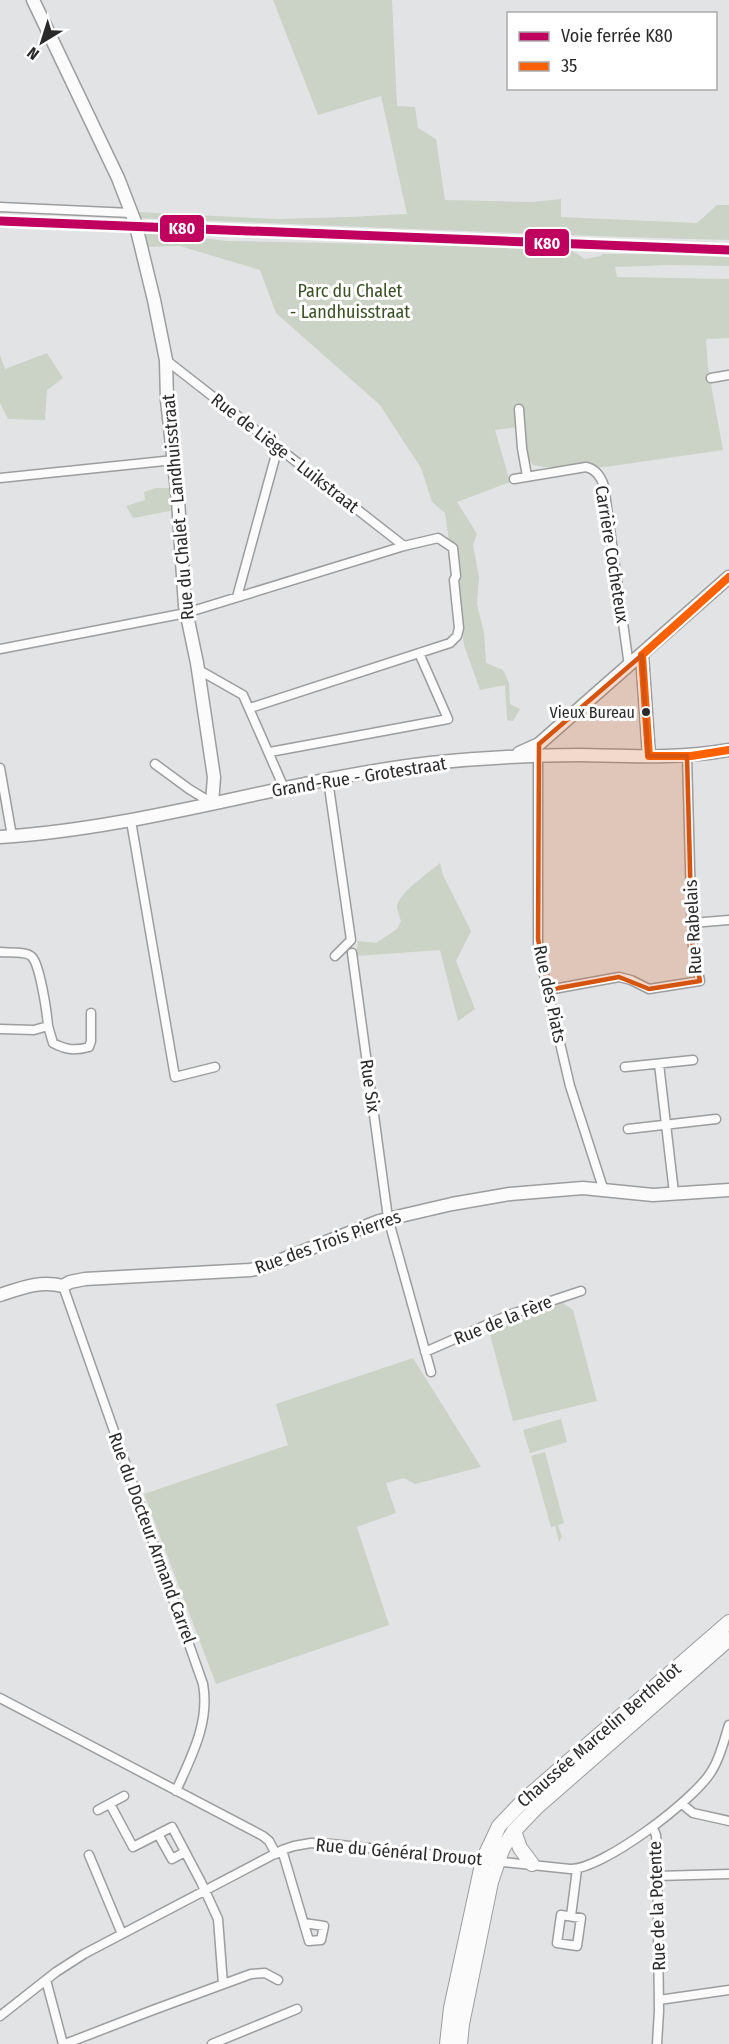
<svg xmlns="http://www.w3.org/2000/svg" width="729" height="2044" viewBox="0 0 729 2044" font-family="'Fira Sans Condensed',sans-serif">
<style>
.green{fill:#cbd2c6}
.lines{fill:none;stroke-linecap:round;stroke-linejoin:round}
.street-casing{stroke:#9c9d9e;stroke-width:11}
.secondary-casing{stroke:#9c9d9e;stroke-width:15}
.primary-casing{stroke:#9c9d9e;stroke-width:16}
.street{stroke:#fbfbfb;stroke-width:8}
.secondary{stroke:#fbfbfb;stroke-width:12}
.primary{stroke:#fbfbfb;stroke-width:14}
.bus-1-casing{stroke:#fff;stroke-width:12}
.bus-1{stroke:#ff6000;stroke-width:8}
.rail-1-casing{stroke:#fff;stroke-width:14}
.rail-1{stroke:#bf005f;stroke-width:9}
.marked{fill:#d5540f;fill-opacity:0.2;stroke:#d5540f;stroke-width:4.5;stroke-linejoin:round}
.bus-dot{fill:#2a2a2b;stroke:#fff;stroke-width:2}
.labels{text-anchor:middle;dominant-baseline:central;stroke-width:6;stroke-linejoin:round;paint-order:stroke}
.bus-label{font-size:16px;fill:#2a2a2b;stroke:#fff;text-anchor:end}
.park-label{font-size:18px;fill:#3b5124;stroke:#fff}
.street-label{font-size:18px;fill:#2a2a2b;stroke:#fff}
.line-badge{stroke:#fff;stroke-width:2}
.badge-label{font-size:16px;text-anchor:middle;font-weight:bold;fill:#fff}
</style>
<rect width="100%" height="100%" fill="#e2e3e4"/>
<path class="green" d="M273,0H392L397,106L415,107L418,128L436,139L445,200L533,202L561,199V217L697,223L717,205H729V240C531,235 334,225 136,218L135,212L276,219L349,217L407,214L381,96L318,115Z
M142,231L227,241L568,248L585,259L600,256L603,254H729V266L670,265L615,267L617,277L729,279V338L706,339L708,368L723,450L605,467H545L533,465L528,459L518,427L495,430L510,482L457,502L477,534L473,545L479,577L477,604L484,633L486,663L503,670L509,683L510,704L520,709L513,721L507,720L505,685L480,690L464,645L445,513L432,502L421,468L380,405L276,313L260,270L180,246L144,247Z
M47,353L63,378L47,390L45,420L8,419L0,403V355L5,369Z
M156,488H173L175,510L133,518L126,506L145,500L144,492Z
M440,863L443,875L471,931L456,961L475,1009L458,1021L440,950L356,956L358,941L376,943L397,929L401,921C400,917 397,911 397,907C397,894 430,872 440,863Z
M563,1303L573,1310L597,1401L513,1421L489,1331L532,1311Z
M413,1358L481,1467L415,1484L404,1478L386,1483L396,1513L357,1527L389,1625L216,1684L144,1494L288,1445L276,1404Z
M561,1419L567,1442L530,1453L523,1430Z
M545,1452L564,1523L558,1525L562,1537L559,1542L555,1526L551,1527L531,1456Z"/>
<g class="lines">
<g class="street-casing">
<path id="street" d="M0,207L131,213
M166,360L404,546
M711,378L729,375
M519,409L522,448L527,476
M0,478L174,460
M514,479L586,467C596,469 601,477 604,486L629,666
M237,597L278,447
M0,649L186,613L404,546L438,538L453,548L456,576L454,580L459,628L457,636L450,643L250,708
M199,670L243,695L284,788
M538,751V949L570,1086L604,1191
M270,752L448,719L419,653
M155,764L189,789L212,803
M0,768L12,836
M328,780L351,940L335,956
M131,821L175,1077L215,1067
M692,923L729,920
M0,952C8,953 27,951 32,957C40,965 47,1013 48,1026L34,1030L0,1029
M352,953L388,1218L431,1372
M548,990L619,977L631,980L649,989L700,981L692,941L687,756
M48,1026L53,1043C66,1050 75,1051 89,1047L91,1041V1013
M659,1064L674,1193
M625,1067L693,1060
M628,1129L716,1119
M63,1286L203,1684C210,1723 191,1757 176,1791
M425,1352L509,1315L581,1291
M0,1698L263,1836L269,1841L276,1854
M110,1804L133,1847L172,1827L201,1882L218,1919L223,1984
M682,1804L693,1813L729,1821
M98,1810L124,1796
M653,1828L656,1835L657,1849L659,2011L657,2044
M158,1834L172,1859L185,1852
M282,1850L309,1941L321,1940L324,1926L304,1923
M89,1855L122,1934
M657,1876L729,1874
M561,1915L581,1918L577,1946L557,1943Z
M571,1916L577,1869
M46,1980L63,2044
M659,2000L729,1990
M0,2016L56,1972L84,1954L282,1850L294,1846L311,1843L331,1844L570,1869C602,1870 694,1800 711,1772C720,1759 724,1740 729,1725
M65,2044L153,2010L251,1974L265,1973L278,1980
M212,2044L297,2009"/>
</g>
<g class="secondary-casing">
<path id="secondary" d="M33,0L118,178L135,222L154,300L166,360L167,400L178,500L185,606L197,663L214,777L212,803
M642,655L649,756
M519,753L539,744L729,577
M0,837C146,828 285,780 430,763C480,758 529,755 580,755C630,756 680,759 729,750
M0,1295C21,1288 40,1280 63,1286L70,1282L85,1279L250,1270L261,1268L379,1221L452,1204L510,1194L583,1188L653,1195L729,1190"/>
</g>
<g class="primary-casing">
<path id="primary" d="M514,1831L520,1848L532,1864
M447,2044L451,2008L483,1860L499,1826L524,1800L729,1622
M460,2044L462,2024L491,1882L498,1861L503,1848L514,1831L537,1807L729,1639"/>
</g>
<use href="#street" class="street"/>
<use href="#secondary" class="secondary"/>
<use href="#primary" class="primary"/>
<g class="bus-1-casing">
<path id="bus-1" d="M642,655L729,577
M642,655L649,756
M649,756H691L729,750"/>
</g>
<use href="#bus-1" class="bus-1"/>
<g class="rail-1-casing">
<path id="rail-1" d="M0,221L729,250"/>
</g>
<use href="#rail-1" class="rail-1"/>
</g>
<path class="marked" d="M642,655L648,756H687L692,941L700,981L649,989L619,977L548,990L538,939L539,744Z"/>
<circle class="bus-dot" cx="646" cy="712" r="5"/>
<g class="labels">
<g class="bus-label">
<text x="635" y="712">Vieux Bureau</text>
</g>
<g class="park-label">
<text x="350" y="291">Parc du Chalet<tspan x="350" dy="21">- Landhuisstraat</tspan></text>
</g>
<g class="street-label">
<text transform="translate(285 453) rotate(38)">Rue de Liège - Luikstraat</text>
<text transform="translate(178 507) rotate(-95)">Rue du Chalet - Landhuisstraat</text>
<text transform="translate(612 554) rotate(81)">Carrière Cocheteux</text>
<text transform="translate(359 777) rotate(-9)">Grand-Rue - Grotestraat</text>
<text transform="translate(693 927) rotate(-93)">Rue Rabelais</text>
<text transform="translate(550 994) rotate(78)">Rue des Piats</text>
<text transform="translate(370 1086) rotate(82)">Rue Six</text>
<text transform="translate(328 1242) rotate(-20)">Rue des Trois Pierres</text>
<text transform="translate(503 1320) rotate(-22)">Rue de la Fère</text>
<text transform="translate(152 1538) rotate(70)">Rue du Docteur Armand Carrel</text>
<text transform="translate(599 1735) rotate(-41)">Chaussée Marcelin Berthelot</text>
<text transform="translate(399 1852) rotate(5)">Rue du Général Drouot</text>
<text transform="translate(657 1906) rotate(-92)">Rue de la Potente</text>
</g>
</g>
<g class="line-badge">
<rect x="159" y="214" width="46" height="29" rx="6" fill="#bf005f"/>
<rect x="524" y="228" width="46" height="29" rx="6" fill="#bf005f"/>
</g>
<g class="badge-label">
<text x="182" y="234">K80</text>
<text x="547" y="249">K80</text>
</g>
<rect x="507" y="12" width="210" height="78" fill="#ffffff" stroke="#aaaaaa" stroke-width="1.5"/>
<rect x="519" y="32" width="30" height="9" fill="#bf005f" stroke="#aaaaaa" stroke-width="1.5"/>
<text x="561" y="42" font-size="18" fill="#2a2a2b">Voie ferrée K80</text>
<rect x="519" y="62" width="30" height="9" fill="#ff6000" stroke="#aaaaaa" stroke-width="1.5"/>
<text x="561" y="72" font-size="18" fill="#2a2a2b">35</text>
<g transform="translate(42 42) rotate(218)" stroke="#ffffff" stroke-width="4.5" paint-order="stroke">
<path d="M0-4.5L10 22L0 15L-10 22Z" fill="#2a2a2b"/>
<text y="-9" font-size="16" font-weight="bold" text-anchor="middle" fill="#2a2a2b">N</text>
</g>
</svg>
